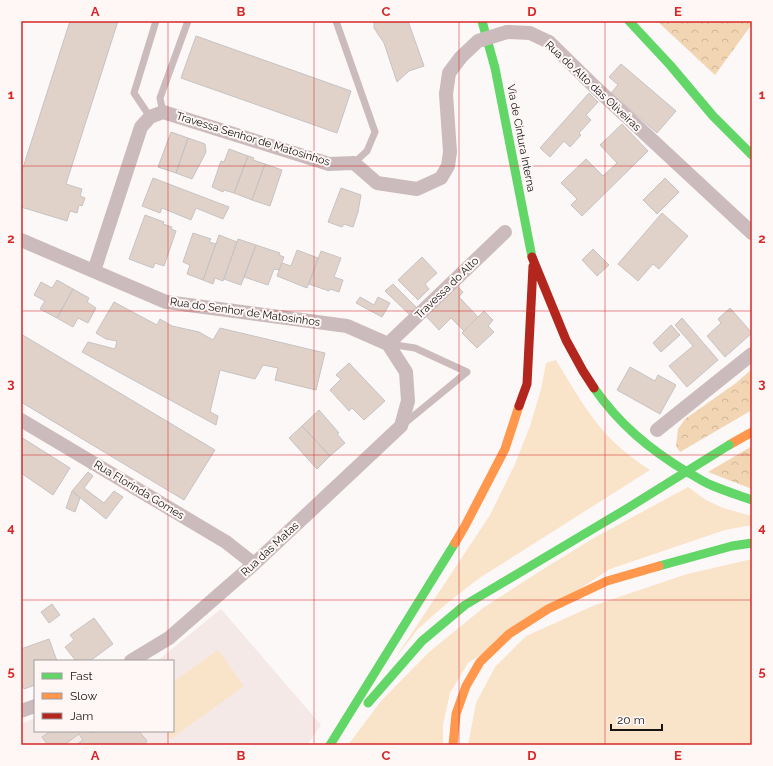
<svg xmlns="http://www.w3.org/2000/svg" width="773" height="766" viewBox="0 0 773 766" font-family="Raleway,sans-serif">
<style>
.built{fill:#f4e9e7}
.grass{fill:#fae4c9}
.forest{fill:url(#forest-crowns)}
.building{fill:#e1d2c9;stroke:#c6c3c3}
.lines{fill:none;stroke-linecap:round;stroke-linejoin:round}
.lane{stroke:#ccbbbc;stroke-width:7}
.street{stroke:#ccbbbc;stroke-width:14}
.fast{stroke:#63d668;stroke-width:9}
.slow{stroke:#ff974d;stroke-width:9}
.jam{stroke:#b3261e;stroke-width:9}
.street-bridge{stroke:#ccbbbc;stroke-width:14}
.fast-bridge{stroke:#63d668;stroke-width:9}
.grid{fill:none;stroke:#d62828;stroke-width:1;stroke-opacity:0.55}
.labels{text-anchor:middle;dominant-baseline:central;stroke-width:4;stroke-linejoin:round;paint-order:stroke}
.street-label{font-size:11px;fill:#161414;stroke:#fef7f6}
.neatline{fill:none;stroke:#d62828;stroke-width:1.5}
.grid-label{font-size:13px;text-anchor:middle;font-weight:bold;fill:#d62828}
</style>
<defs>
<pattern id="forest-crowns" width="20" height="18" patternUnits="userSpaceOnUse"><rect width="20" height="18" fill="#f2d5b2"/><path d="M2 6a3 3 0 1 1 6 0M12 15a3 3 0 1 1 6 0" fill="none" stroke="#cfb698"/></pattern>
</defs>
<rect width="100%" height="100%" fill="#fcf8f8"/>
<path class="built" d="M221,609L321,725L307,745H21V724L35,718V731H173V661H157Z"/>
<path class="grass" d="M556,360C572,386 586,412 607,435C619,448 635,460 650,470L478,579L445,605L418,629L394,660L490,515L515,464L530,426L541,389L546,363Z
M688,487L706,500L723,508L752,516V525L725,530L610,569L468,663L450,693L443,725V745H348L381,701L428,653L483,608L537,573L592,539Z
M752,559V745H468L476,703L495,667L526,636L595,605L687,574Z
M218,650L244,686L171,739L165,731H173V682Z"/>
<path class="forest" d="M657,21H752V24L715,75Z
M752,369V410L680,452L676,446L678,429L685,419L736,383Z
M752,446V489L708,472Z"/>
<path class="building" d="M70,21H118L66,184L82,189L80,196L85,198L82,206L79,205L77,213L70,211L67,221L21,207V174Z
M374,21H408L424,66L409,71L397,82L384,43L374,28Z
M196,36L351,91L337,133L181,78Z
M621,64L676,111L657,133L611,93L618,85L609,77Z
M589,93L598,102L586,115L591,120L579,133L581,135L570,147L564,141L550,157L540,148Z
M622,124L648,151L582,216L571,205L577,199L561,183L586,159L603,176L617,163L600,145Z
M171,132L188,138L176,173L158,167Z
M188,138L205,144L206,152L192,179L176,173Z
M229,149L248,156L234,193L224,190L223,192L212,187L221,161L224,162Z
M248,156L254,158L253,160L265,164L252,200L234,193Z
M265,164L282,170L270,206L252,200Z
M153,178L229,207L223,219L196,208L191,220L162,208L160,213L142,206Z
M665,178L679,192L657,214L643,200Z
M341,188L361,195L358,212L353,227L344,224L342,227L328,222Z
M662,213L688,236L659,269L653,264L638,281L618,264Z
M145,215L164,222L163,224L172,227L171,229L176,231L164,266L155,263L153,268L129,259Z
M193,233L211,239L209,242L216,244L203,280L187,274L190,265L183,262Z
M219,235L237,242L223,281L215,278L213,284L203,280Z
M238,239L256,245L241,285L224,279Z
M256,245L280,253L279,255L284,257L279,270L274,269L268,285L244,277Z
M593,249L609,265L597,276L582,260Z
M297,250L318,258L307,288L277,276L282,263L291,266Z
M321,251L341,258L334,277L343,280L339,292L330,289L329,291L309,284Z
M422,257L437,273L425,284L429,289L418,300L398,280Z
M57,280L73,289L57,318L40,309L45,301L34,295L41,282L52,288Z
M393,284L418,309L411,316L385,291Z
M456,285L463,292L459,297L478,317L464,331L451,318L439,330L425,315Z
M73,289L89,298L87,302L96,308L88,323L78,318L73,327L57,318Z
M360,297L374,305L378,297L390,303L382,317L356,303Z
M114,302L157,325L160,319L172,326L199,332L213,340L220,328L325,353L316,390L275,380L278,368L263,365L255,379L220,370L210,412L218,416L216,425L82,352L88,342L115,349L117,341L106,339L96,333Z
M730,308L752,333L725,357L707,336L721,323L718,319Z
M484,311L493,320L488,326L494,332L477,348L462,333Z
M682,318L718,360L687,387L669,366L693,346L675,325Z
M671,325L680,335L661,352L653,343Z
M21,334L215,450L184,500L21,402Z
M349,363L385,401L364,420L352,408L349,411L330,390L341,379L336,375Z
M630,367L655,381L658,375L676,385L660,414L617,390Z
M319,410L339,433L337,434L345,443L330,456L302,426Z
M302,426L330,456L317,469L289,438Z
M21,437L70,468L53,495L21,473Z
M88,472L93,476L84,488L104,503L114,491L123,497L106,519L72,491Z
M72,491L80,498L75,512L66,508Z
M52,604L60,615L49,623L41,612Z
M94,618L113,644L90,661H76L65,647L74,640L70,635Z
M49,639L57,661H35V685L24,689L21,682V649Z
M51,731H91L93,733L95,731H139L147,741L144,745H76L83,740L79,734L64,745H48L42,737Z"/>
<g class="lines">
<path class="lane" d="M336,21L375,132L367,151L354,163
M163,112L160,98L188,21
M150,117L134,93L156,21
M389,344L415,348L467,372L405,423"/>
<path class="street" d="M549,42L596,88L752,233
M21,240L166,302L347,326L388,344L406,372L408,401L401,426L254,564L169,638L131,661
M94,271L141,127L150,117L163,112L329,164L354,163L377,183L417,189L441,178L448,166L450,152L446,94
M388,344L505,232
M21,420L226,542L254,564
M657,430L752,354
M21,711L35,706"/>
<path class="fast" d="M482,21L495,68L532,257
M629,21L670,65L713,116L752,155
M594,388C619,424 649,449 687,472C695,476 703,482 711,485C725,491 738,495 752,500
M659,566L732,546L752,543
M368,703L422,641L465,605L623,511
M330,745L455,543"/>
<path class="slow" d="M729,445L752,432
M455,543L465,526L505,449L519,406
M453,745L456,714L466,686L480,662L509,634L548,609L607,581L659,566"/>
<path class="jam" d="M532,257L566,340L583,371L594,388
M519,406L527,384L533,266"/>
<path class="street-bridge" d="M446,94L449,73L461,57L478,41L507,32L530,33L549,42"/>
<path class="fast-bridge" d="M623,511L729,445"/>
</g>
<path class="grid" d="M168,21V661M314,21V745M459,21V745M605,21V745M21,166H752M21,311H752M21,455H752M21,600H752M168,731V745"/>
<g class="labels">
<g class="street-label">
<text transform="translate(593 86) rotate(43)">Rua do Alto das Oliveiras</text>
<text transform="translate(521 138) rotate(79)">Via de Cintura Interna</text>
<text transform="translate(253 139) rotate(17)">Travessa Senhor de Matosinhos</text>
<text transform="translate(447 288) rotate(-44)">Travessa do Alto</text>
<text transform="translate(245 312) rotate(8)">Rua do Senhor de Matosinhos</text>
<text transform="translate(139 490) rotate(31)">Rua Florinda Gomes</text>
<text transform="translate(270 549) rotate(-43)">Rua das Matas</text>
</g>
</g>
<rect width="773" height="766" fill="none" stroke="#fef7f6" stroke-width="44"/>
<rect x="34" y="660" width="140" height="72" fill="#fef7f6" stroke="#a19c9c"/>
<rect x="42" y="673" width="20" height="6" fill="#63d668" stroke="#a19c9c"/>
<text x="70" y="680" font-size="12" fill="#161414">Fast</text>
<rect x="42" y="693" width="20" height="6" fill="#ff974d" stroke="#a19c9c"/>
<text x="70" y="700" font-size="12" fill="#161414">Slow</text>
<rect x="42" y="713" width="20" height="6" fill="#b3261e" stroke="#a19c9c"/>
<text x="70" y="720" font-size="12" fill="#161414">Jam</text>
<path d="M611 724v6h51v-6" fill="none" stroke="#161414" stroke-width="2"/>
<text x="617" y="724" font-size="12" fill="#161414" stroke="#fef7f6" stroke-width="3" paint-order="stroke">20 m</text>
<rect x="22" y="22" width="729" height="722" class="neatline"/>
<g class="grid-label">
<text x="95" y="16">A</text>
<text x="241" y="16">B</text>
<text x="386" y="16">C</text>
<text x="532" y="16">D</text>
<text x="678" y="16">E</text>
<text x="11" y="99">1</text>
<text x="762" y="99">1</text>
<text x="11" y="243">2</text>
<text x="762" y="243">2</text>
<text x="11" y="388">3</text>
<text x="762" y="388">3</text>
<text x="11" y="532">4</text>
<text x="762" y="532">4</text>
<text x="11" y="676">5</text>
<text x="762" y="676">5</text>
<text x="95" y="760">A</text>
<text x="241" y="760">B</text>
<text x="386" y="760">C</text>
<text x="532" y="760">D</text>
<text x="678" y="760">E</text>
</g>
</svg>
